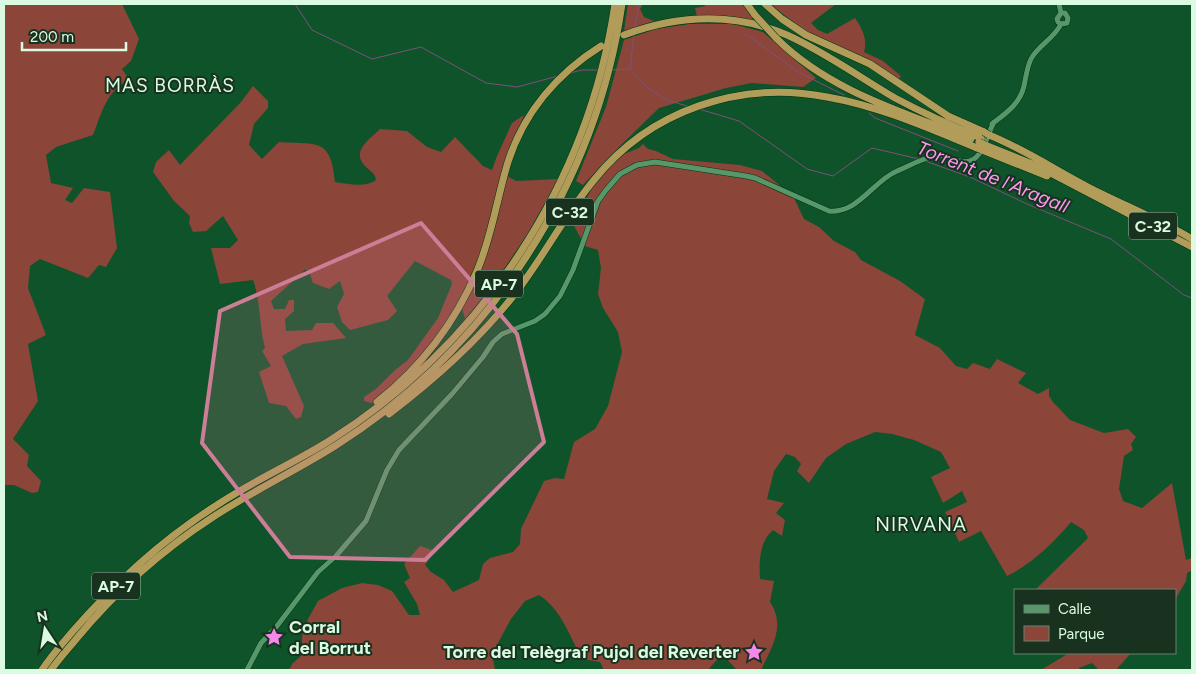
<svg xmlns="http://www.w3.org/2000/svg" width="1196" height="674" viewBox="0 0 1196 674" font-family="Figtree,sans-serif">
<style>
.green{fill:#8c4539}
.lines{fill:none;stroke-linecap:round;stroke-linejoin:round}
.stream{stroke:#7e507c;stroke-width:1}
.secondary-casing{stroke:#013616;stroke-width:6}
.highway-casing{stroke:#013616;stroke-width:8}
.secondary{stroke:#589769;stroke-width:5}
.highway{stroke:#b29c59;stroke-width:7}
.highway-bridge-casing{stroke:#013616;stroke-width:8;stroke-linecap:butt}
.highway-bridge{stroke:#b29c59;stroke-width:7}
.marked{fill:#cd7e97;fill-opacity:0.2;stroke:#cd7e97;stroke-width:4;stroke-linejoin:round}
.labels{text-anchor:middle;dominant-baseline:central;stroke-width:4;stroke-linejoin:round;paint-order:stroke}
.shield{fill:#18321f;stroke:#a0bfa7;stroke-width:1}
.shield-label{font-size:16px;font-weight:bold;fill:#dafbe1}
.poi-label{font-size:18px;font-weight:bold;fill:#dafbe1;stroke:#18321f;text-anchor:start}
.neighbourhood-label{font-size:19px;letter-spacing:1px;fill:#dafbe1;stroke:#18321f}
.water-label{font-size:19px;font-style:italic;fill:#fe97f3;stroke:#18321f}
</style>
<rect width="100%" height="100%" fill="#0e5329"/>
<path class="green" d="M4,4H122L139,39L131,61L122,69L129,79C105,94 103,110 93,135L56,147L46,155L51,183L73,188L65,200L72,203L84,188L110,192L117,248L106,267L99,265L88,278L40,259L30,266L28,288L46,335L28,344L38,401L13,439L29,455L27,466L41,481L38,492L32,493L14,485H4Z
M628,4H643L640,9L644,17L654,21L624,31Z
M704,4H743L754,21L720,15L697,16L695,8L705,6Z
M769,4H836L811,23L818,30L827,34L855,18C862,28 868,40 864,52L883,61L901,76L899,79L876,63L812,35Z
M690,24H733L763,32L816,78L803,87L752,83L726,88L659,108L620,146L583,185L576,181L606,107L624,40L656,29Z
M253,86L268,101V108L254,124L249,145L262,159L279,142C317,145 331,137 335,182C349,184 365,188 376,180C375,174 372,172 367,168C349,152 369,140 380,129L407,131L427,147L441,152L455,137L483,166L492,170L497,156L512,123L524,115L502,173L516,181L558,179L528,233L496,281L465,319L460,301L440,334L403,377L371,403L364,401V397L376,389L394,371L408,360L438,318L452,284L451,280L415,261L387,296L397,311L388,320L350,330L342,322L337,307L344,294L340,281L329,289L313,283L309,271L305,270L271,301L274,309H285L289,300H294V311L285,319L286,331L312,330L316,323H333L346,338L303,344L282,356L304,406L301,417L296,419L286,406L269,403L259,372L271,366L262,351L265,348C259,326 261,302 253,280L220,284L211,248H230L238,240L223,216L206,231L193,232L189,223L190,216L174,201L153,172L156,162L169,150L180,165L241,102Z
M643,144L648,149L656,151L673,159L740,165L762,171L793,196L804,219L819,227L834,241L855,252L861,260L900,281L925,299L915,335L940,348L956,366L967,369L973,363L990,369L997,359L1026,373L1018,383L1038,394L1049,388V396L1053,402L1070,420L1104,433L1128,429L1136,437L1131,444L1133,450L1124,456L1119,489L1123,501L1142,508L1172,483L1186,560L1192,558V570L1187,573L1186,581L1175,600V590H1035L1088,538L1084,530L1071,522C1053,543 1032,564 1007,576L981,531L959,542L945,512L967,502L962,491L943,503L931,477L950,468L941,452L914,440L892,434L875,432L846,444L826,458L809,483L797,471L801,464L795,457L786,454L774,471L767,499L784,503L776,513L785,520L782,536L773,530C759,542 759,563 760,579L774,581L770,602C786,626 772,647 761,670H737L722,654L708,670H604L600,662L582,659C570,637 561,609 539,595L525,601L511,619L492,654L495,670H289L293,663L302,655V636L308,619L318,601L342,588L362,583L378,585L392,591L409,615H420L417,604L404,582L410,578L404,564L420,546L435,551L425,565L431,572L444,580L453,592L479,580L483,564L490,558L513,552L520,544L521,529L544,481L555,478L564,479L574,442L595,429L608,406L622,352L618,332L603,308L598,294L601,268L598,250L585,246L572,222L593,187L612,165L624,154L639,148Z
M1069,653H1131L1116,670H1099L1092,663L1079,668V670H1041Z"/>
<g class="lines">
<path class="stream" d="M295,4L312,30L372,59L421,47L486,83L517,87L558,76
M635,27L639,4
M746,34L798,72L844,95
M630,69L634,34
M612,70L630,69L648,88L667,100L690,107
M570,73L582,70H598
M699,109L739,121L807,169L833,176L872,148L919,159
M869,113L875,118L958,151
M925,161L970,177L1027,204L1111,239L1184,295L1192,298"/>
<g class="secondary-casing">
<path id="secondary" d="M1059,4L1061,13
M1061,13H1065L1068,18L1067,23L1061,24
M1061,13L1057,19L1058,22L1061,24
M992,124C1006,113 1020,104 1024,86C1026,77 1027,67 1031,59C1038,45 1054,39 1061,24
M247,670L261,643L277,626L318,572L336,556L366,521L387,470L399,450L452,394L483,357L493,342L502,334L535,321L545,314L560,296L573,270L598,201L606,190L620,174L637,165L655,162L746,176L755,178L829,211C858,214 873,181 897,171C910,166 927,155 941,156C951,157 965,166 974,159C984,152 988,133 994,122"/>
</g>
<g class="highway-casing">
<path id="highway" d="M747,4L755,15
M765,4L782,19L806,35L870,64L948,116L984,132
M624,35C678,15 733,12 787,35C825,52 859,77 895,98C923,113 952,126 981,138
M776,38C829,91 903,112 971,139
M989,135C1024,149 1055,170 1088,187C1123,205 1159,219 1192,239
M985,145L1037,166L1192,247
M982,150L1047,176
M377,402C421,367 455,323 477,271C492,236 497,198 508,162C524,112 558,73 601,46
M389,414C435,379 478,341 514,295C543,258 564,216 594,180C650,110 740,80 827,97C879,106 928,128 977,148
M42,670C51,656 62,644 73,631C115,583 163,539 217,505C253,481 292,464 329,441C483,344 588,184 615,4
M51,670C59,659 68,649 77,638C116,591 162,550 213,517C253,491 295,471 335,446C490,348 596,184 622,4"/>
</g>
<use href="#secondary" class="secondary"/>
<use href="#highway" class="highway"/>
<g class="highway-bridge-casing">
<path id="highway-bridge" d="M755,15L776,38
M984,132L989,135
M979,142L985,145
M977,148L982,150"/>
</g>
<use href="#highway-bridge" class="highway-bridge"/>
</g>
<path class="marked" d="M421,223L517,334L544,442L425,560L290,557L202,443L220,311Z"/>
<defs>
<g id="sight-bare" transform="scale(1.5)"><path d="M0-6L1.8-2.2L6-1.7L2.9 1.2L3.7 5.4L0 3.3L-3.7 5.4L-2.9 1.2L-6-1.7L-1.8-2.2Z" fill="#f788eb" stroke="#18321f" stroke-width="2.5" paint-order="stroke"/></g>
</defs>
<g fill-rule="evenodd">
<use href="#sight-bare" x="274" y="637"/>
<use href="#sight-bare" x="754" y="652"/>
</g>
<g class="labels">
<g class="shield">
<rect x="546" y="198.5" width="48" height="27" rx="4"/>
<rect x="1129" y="212.5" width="48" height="27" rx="4"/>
<rect x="475" y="270.5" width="48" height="27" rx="4"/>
<rect x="92" y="572.5" width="48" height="27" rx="4"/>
</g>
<g class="shield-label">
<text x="570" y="212">C-32</text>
<text x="1153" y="226">C-32</text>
<text x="499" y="284">AP-7</text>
<text x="116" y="586">AP-7</text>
</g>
<g class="poi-label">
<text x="289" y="627">Corral<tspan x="289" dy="21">del Borrut</tspan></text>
<text x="739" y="652" text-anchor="end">Torre del Telègraf Pujol del Reverter</text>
</g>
<g class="neighbourhood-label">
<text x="170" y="85">MAS BORRÀS</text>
<text x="921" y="524">NIRVANA</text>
</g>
<g class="water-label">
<text transform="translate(993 177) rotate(22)">Torrent de l'Aragall</text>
</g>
</g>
<rect width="1196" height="674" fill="none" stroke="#dafbe1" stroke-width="10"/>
<rect x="1014" y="589" width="162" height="65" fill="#18321f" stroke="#66826d"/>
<rect x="1024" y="605" width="25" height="8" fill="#589769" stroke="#66826d"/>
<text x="1058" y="614" font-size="15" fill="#dafbe1">Calle</text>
<rect x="1024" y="626" width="25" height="15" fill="#8c4539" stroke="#66826d"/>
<text x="1058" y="639" font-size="15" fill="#dafbe1">Parque</text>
<g transform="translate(45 629) rotate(348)" stroke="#18321f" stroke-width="4" paint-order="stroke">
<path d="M0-4L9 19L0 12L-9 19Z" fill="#dafbe1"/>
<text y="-8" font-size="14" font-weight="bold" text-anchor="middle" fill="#dafbe1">N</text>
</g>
<path d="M22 42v8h104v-8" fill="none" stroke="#dafbe1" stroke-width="2.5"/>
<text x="30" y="42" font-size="15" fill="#dafbe1" stroke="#18321f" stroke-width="4" paint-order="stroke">200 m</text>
</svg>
